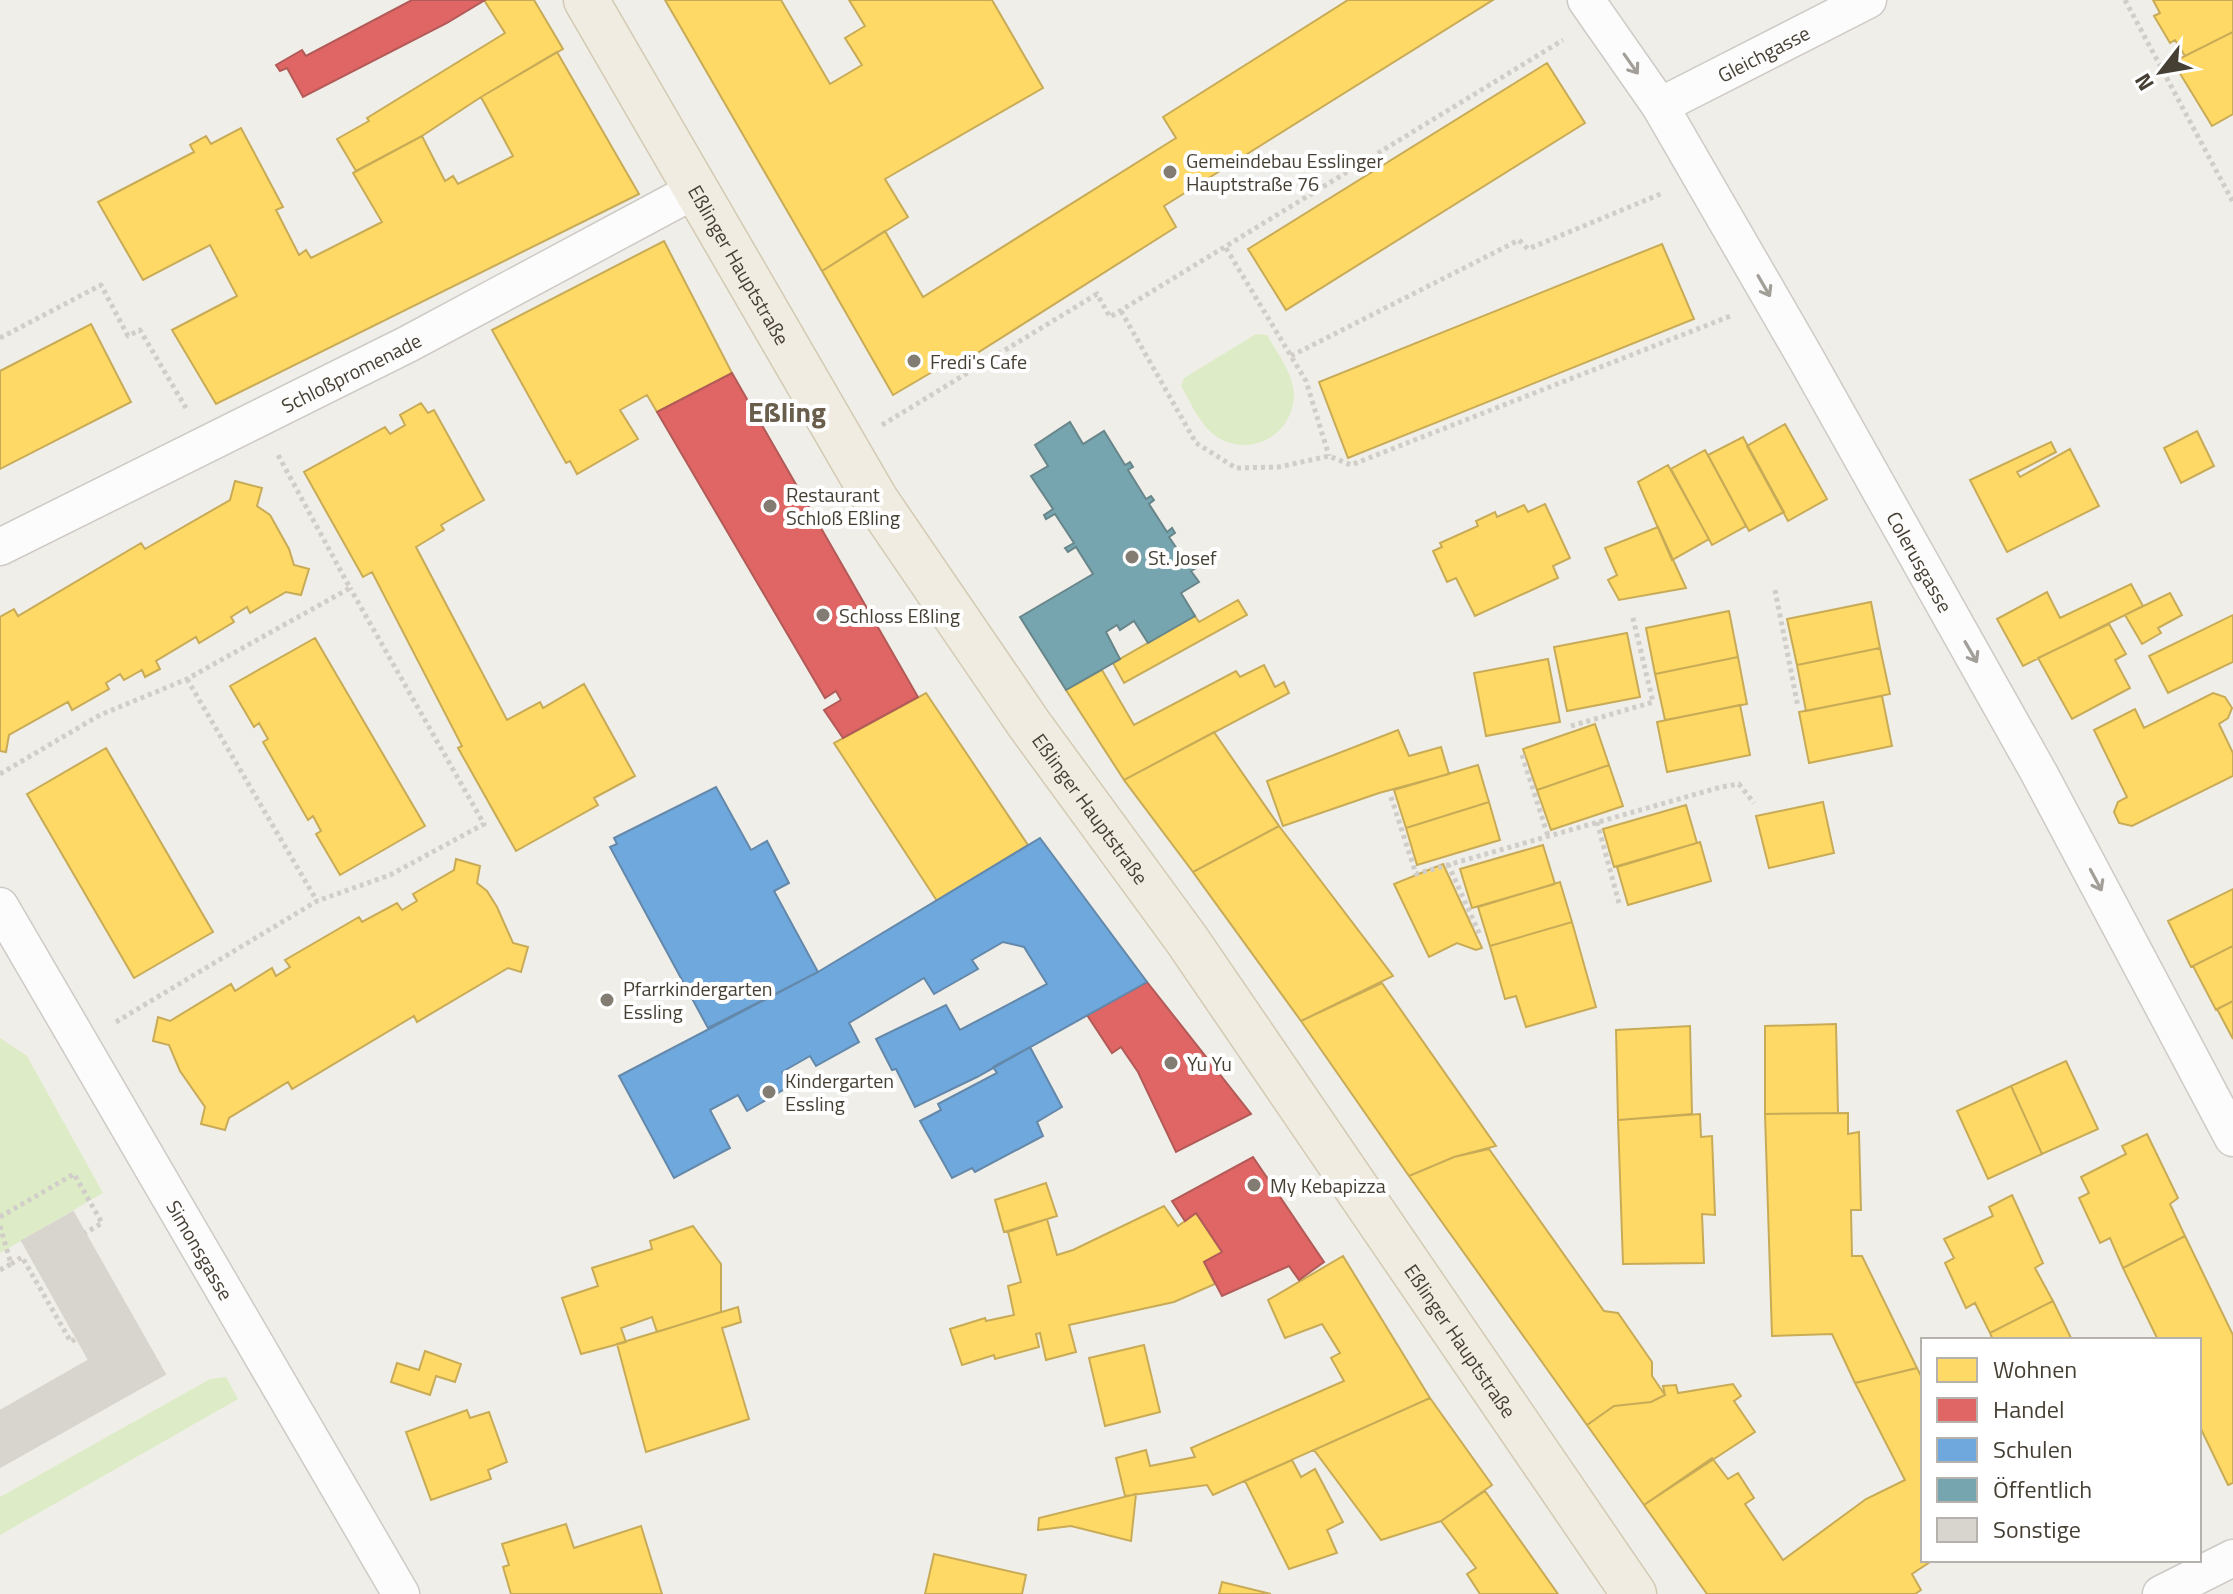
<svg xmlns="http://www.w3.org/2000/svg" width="2233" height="1594" viewBox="0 0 2233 1594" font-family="'Titillium Web',sans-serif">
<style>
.green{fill:#ddecc6}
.homes{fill:#ffd966;stroke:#c8ab57;stroke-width:2}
.shops{fill:#e06666;stroke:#b25a57;stroke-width:2}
.schools{fill:#6fa8dc;stroke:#6388aa;stroke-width:2}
.public{fill:#76a5af;stroke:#68868a;stroke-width:2}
.building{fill:#d8d5cf;stroke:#d8d5ce;stroke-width:2}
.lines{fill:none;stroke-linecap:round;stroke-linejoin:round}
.minor-casing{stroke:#cecbc6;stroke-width:39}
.primary-casing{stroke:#d3cab4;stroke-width:47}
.path{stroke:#d1cec9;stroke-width:5;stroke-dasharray:4 4;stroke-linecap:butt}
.minor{stroke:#fdfcfc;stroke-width:36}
.primary{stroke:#f1ece2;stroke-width:44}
.oneway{stroke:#a29e98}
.poi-dot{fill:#827c73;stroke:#fff;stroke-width:3}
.labels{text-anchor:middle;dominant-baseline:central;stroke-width:8;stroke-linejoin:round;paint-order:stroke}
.street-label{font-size:20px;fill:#463f34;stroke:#fff}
.poi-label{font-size:20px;fill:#463f34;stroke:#fff;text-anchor:start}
.district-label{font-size:28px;font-weight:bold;fill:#695d4b;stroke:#fff}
</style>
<rect width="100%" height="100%" fill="#f0eee8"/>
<path class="green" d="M1256,334L1267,335C1277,353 1295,375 1294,397C1291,439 1244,460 1212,433C1198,421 1190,401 1181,386L1184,378Z
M0,1038L27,1056L103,1193L0,1253Z
M226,1377L238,1399L0,1535V1497L210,1379Z"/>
<path class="homes" d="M484,0H534L563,49L481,97L422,136L356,171L337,139L369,121L367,118L505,33Z
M665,0H781L830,84L862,65L845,38L865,26L849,0H992L1043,88L885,179L908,217L822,271Z
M1348,0H1493L1164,206L1176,227L960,364L956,358L893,395L822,271L885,231L923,297L1176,138L1163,117Z
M2153,0H2233V32L2185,56L2175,40L2170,43L2154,16L2160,13Z
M2233,32V114L2212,126L2173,62Z
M557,52L639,194L216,404L172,330L237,296L210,245L143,280L98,202L194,152L190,145L206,136L211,144L241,128L283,207L276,210L299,255L306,250L311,258L382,222L353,173L422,136L445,181L453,176L458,184L513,156L481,97Z
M1547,63L1585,123L1286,310L1248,249Z
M664,241L732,373L657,412L647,395L620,410L638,439L577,474L570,461L566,463L492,330Z
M1662,244L1694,319L1348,458L1319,382Z
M91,324L131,402L0,469V371Z
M421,403L428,413L434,410L484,500L441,525L444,530L416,547L507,720L540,702L543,708L584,684L635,776L594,798L598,805L516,851L458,748L462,746L372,572L363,577L304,472L385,427L390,434L405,425L400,415Z
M1785,424L1827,499L1788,521L1747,446Z
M2197,431L2214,466L2181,483L2164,448Z
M1743,437L1784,512L1749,531L1708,455Z
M2051,442L2056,452L2017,472L2020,477L2070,449L2099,506L2007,552L1970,480Z
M1705,450L1746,526L1712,545L1671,469Z
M1668,465L1709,539L1672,560L1638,482Z
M235,481L262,488L257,506L270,515L289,549L294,565L309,569L301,595L286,592L250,613L247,607L231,617L234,622L199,643L196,637L156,661L160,669L145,677L142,670L124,680L120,674L106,683L109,689L72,710L68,702L9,735L6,752L0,751V617L14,609L18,616L141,543L145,549L230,500Z
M1545,504L1570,558L1553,566L1558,578L1475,616L1456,578L1447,582L1433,551L1442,547L1440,543L1478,526L1476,521L1495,512L1497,517L1524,505L1528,512Z
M1658,527L1686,588L1619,600L1608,580L1617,575L1605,548Z
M2131,584L2143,606L2023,666L1997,619L2047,592L2060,618Z
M2170,593L2182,615L2158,628L2161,633L2142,644L2125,615Z
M1238,600L1247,615L1124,683L1113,663L1195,616L1199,622Z
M1871,602L1880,648L1797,665L1787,619Z
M1729,611L1738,657L1655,674L1646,628Z
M2233,615V662L2168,693L2149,656Z
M2109,624L2126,654L2115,660L2130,688L2072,719L2038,658Z
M1627,633L1640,697L1567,711L1554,647Z
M315,638L425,826L340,875L316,834L321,831L313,816L308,820L263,742L268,739L259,723L254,727L230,686Z
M1880,648L1890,694L1806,711L1797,665Z
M1738,657L1747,704L1665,720L1655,674Z
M1548,659L1560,722L1486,736L1474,673Z
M1264,665L1275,687L1284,682L1289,693L1124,780L1066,690L1102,670L1134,725L1236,671L1240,677Z
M926,693L1028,845L937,901L834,743Z
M2213,693L2225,697L2232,708L2228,718L2219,724L2233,753V776L2132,826L2119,823L2114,812L2118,802L2127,797L2094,730L2135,709L2144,728Z
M1882,696L1892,746L1809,763L1799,712Z
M1740,705L1750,755L1667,772L1657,722Z
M1595,724L1609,765L1537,790L1523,749Z
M1398,730L1409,756L1441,747L1449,774L1379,793L1283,826L1267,781Z
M1214,732L1279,826L1193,872L1124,780Z
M106,748L213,932L134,978L27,794Z
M1478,765L1489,802L1406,828L1394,790Z
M1609,765L1623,806L1551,830L1537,790Z
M1489,802L1500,840L1417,865L1406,828Z
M1823,802L1834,853L1769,868L1756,816Z
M1686,805L1697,843L1614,867L1603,829Z
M1279,826L1393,976L1301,1021L1193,872Z
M1700,842L1711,881L1628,905L1617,867Z
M1543,845L1555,884L1472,908L1460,869Z
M456,859L480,866L477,883L487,891L497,907L513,943L528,947L521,972L508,968L417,1022L414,1016L292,1089L288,1082L229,1118L225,1130L201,1124L205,1107L180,1071L169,1045L153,1041L158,1017L170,1021L231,984L235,991L272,968L276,976L290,967L285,960L359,917L362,922L397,903L402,910L417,901L413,894L454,870Z
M1443,864L1482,948L1476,950L1457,943L1429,957L1394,884Z
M1560,882L1572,922L1490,946L1478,907Z
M2233,889V946L2191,967L2168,921Z
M1572,922L1596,1007L1526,1027L1516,996L1505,999L1490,946Z
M2233,946V1001L2216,1010L2193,966Z
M1382,983L1496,1146L1454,1157L1409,1176L1301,1021Z
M2233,1001V1039L2217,1009Z
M1836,1024L1838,1113L1765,1114V1026Z
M1690,1026L1692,1114L1618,1120L1616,1030Z
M2066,1061L2098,1129L2042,1154L2011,1086Z
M2011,1086L2042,1154L1988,1179L1957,1111Z
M1848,1113V1134L1859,1132L1861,1210H1851L1852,1256H1862L1917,1368L1855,1383L1832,1334L1772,1336L1765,1114Z
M1700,1114L1701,1137L1712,1136L1715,1215L1702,1214L1704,1263L1623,1264L1618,1120Z
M2147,1134L2178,1198L2170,1204L2185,1236L2123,1268L2110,1238L2100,1243L2079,1198L2089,1193L2081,1177L2126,1154L2122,1146Z
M1489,1149L1604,1311L1618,1313L1652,1362V1376L1665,1395L1651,1402L1614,1406L1587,1425L1409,1176L1454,1157Z
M1046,1183L1057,1216L1004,1232L995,1200Z
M2012,1195L2043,1263L2035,1268L2053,1301L1990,1333L1975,1303L1966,1308L1945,1263L1954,1258L1944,1239L1993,1216L1989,1207Z
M1164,1206L1178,1226L1196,1213L1222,1252L1204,1262L1215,1284L1174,1302L1069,1325L1076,1352L1046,1360L1040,1333L1036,1334L1039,1347L995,1359L994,1355L962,1365L950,1329L985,1318L986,1321L1014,1315L1008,1286L1021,1282L1008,1232L1047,1219L1057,1255L1073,1250Z
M693,1226L721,1264V1312L657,1332L652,1317L621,1328L626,1342L581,1354L562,1298L598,1286L592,1268L652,1249L650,1241Z
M2185,1236L2233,1335V1483L2228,1485L2199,1425V1340H2158L2123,1268Z
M1343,1256L1430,1398L1213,1495L1207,1485L1125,1496L1116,1458L1146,1450L1150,1466L1195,1457L1191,1448L1344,1381L1331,1358L1340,1353L1322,1324L1285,1338L1268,1300Z
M2053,1301L2072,1340H1993L1990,1333Z
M738,1307L741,1322L722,1328L749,1419L646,1452L617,1344Z
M1144,1345L1160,1412L1105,1426L1089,1358Z
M425,1351L461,1364L455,1382L436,1376L430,1395L391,1382L397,1363L419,1370Z
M1917,1368L1923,1380V1560H1933L1912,1574L1921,1590L1915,1594H1707L1644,1505L1712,1458L1728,1479L1738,1473L1754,1498L1745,1504L1783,1560L1866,1499L1905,1480L1855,1383Z
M1733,1384L1741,1396L1734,1401L1755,1432L1644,1505L1587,1425L1614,1406L1651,1402L1665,1395L1663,1386L1676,1385L1678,1393Z
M1430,1398L1492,1485L1441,1521L1381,1540L1314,1450Z
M467,1410L470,1418L489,1412L507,1462L488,1470L491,1479L431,1500L406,1432Z
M1292,1460L1301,1477L1315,1469L1343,1522L1327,1530L1337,1553L1289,1569L1245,1481Z
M1485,1491L1558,1594H1480L1467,1574L1476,1568L1441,1521Z
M1136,1494L1131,1541L1071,1526L1038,1530L1039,1518Z
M566,1524L574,1548L641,1526L662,1594H511L503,1567L509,1565L502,1544Z
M934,1554L1026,1575L1022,1594H925Z
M1222,1582L1271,1594H1219Z"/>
<path class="shops" d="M412,0H485L447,23L303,97L287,68L280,71L276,65L302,50L306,56Z
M732,373L918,697L843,738L824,710L841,700L836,691L825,698L657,412Z
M1147,982L1251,1114L1176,1152L1138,1072L1121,1047L1112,1053L1087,1015Z
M1253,1157L1324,1262L1299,1280L1289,1266L1222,1296L1204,1262L1222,1252L1196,1213L1185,1221L1172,1201Z"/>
<path class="schools" d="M716,787L751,850L767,841L789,883L774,891L818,972L708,1028L610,847L617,844L614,838Z
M1040,838L1147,982L977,1077L915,1107L896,1069L892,1070L876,1039L946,1005L960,1030L1047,984L1024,947L1003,942L972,960L978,969L934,994L924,978L849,1023L859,1042L816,1066L810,1056L782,1072L790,1086L747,1111L738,1095L710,1110L730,1148L674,1178L619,1076L818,972Z
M1030,1047L1062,1107L1037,1122L1043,1136L975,1172L972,1168L952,1178L920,1121L941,1110L938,1104L997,1073L993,1067Z"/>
<path class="public" d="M1070,422L1083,444L1104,431L1125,465L1130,462L1133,467L1128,470L1146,499L1151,496L1154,500L1149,504L1167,532L1172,528L1175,533L1169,537L1188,565L1193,562L1196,568L1191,571L1199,582L1181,593L1195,616L1148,643L1134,621L1120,630L1117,625L1106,632L1120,659L1066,690L1020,617L1093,574L1076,547L1068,552L1065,548L1074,543L1055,514L1046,519L1044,515L1053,509L1031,476L1048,466L1035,445Z"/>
<path class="building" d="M73,1212L165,1374L0,1467V1411L89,1360L22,1241Z"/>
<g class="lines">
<g class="minor-casing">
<g id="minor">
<path id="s1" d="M1586,0L1660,106L1804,355L2039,773L2233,1138"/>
<path id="s2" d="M1660,106L1868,0"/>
<path id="s3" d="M0,547L408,344L697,189"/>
<path id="s4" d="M0,906L401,1594"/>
<path d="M2161,1594L2233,1558"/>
</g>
</g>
<g class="primary-casing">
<g id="primary">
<path id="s5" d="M586,0L876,500L1029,724L1187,940L1634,1594"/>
</g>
</g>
<path class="path" d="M2125,0L2233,202
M1226,248L1306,381L1329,456
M1121,311L1196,443L1236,468L1279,467L1329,456L1351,465L1733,315
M0,338L101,285L128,336L140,330L186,408
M1291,356L1519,240L1528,249L1663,193
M882,425L1097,294L1110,317L1563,40
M1775,590L1798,707
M187,679L317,901
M1571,726L1653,702L1632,614
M1522,755L1548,836
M0,774L100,715L187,679L350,588L277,453
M1391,797L1416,874L1721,787L1739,784L1754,803
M1597,822L1619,903
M1448,864L1480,935
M116,1022L317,901L390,875L484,824L350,588
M0,1217L74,1174L102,1223L85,1233
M0,1226L11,1264L0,1270
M11,1264L22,1257L71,1342L77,1338"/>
<use href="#minor" class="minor"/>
<use href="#primary" class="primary"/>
</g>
<defs><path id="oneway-shaft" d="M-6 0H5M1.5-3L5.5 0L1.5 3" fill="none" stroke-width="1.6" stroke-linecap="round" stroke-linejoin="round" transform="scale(2)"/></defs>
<g class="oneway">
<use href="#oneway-shaft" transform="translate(1631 64) rotate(55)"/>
<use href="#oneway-shaft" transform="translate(1764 286) rotate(60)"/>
<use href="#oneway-shaft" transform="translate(1971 652) rotate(60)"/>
<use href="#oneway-shaft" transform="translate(2096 880) rotate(62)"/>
</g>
<g class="poi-dot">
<circle cx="1170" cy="172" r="8"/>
<circle cx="914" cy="361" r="8"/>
<circle cx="770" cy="506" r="8"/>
<circle cx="1132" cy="557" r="8"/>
<circle cx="823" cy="615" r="8"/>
<circle cx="607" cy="1000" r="8"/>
<circle cx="1171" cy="1063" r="8"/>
<circle cx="769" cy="1092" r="8"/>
<circle cx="1254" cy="1185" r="8"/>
</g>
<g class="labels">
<g class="street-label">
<text stroke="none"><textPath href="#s2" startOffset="116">Gleichgasse</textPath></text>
<text stroke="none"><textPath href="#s5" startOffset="306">Eßlinger Hauptstraße</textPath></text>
<text stroke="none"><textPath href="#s3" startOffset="392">Schloßpromenade</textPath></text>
<text stroke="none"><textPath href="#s1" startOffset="654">Colerusgasse</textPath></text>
<text stroke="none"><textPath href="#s5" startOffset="954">Eßlinger Hauptstraße</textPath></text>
<text stroke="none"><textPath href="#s4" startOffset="398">Simonsgasse</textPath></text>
<text stroke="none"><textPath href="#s5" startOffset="1602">Eßlinger Hauptstraße</textPath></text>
</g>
<g class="poi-label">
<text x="1186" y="160">Gemeindebau Esslinger<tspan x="1186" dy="23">Hauptstraße 76</tspan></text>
<text x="930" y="361">Fredi's Cafe</text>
<text x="786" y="494">Restaurant<tspan x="786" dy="23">Schloß Eßling</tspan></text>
<text x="1148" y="557">St. Josef</text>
<text x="839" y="615">Schloss Eßling</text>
<text x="623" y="988">Pfarrkindergarten<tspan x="623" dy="23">Essling</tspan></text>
<text x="1187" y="1063">Yu Yu</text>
<text x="785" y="1080">Kindergarten<tspan x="785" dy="23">Essling</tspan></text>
<text x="1270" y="1185">My Kebapizza</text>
</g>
<g class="district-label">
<text x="787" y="411">Eßling</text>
</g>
</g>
<rect x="1921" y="1338" width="280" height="224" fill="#ffffff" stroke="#b5b2ae" stroke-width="2"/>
<rect x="1937" y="1358" width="40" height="24" fill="#ffd966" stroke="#b5b2ae" stroke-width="2"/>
<text x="1993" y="1378" font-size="24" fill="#463f34">Wohnen</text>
<rect x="1937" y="1398" width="40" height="24" fill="#e06666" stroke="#b5b2ae" stroke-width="2"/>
<text x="1993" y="1418" font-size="24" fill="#463f34">Handel</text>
<rect x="1937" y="1438" width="40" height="24" fill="#6fa8dc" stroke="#b5b2ae" stroke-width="2"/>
<text x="1993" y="1458" font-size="24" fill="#463f34">Schulen</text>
<rect x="1937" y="1478" width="40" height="24" fill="#76a5af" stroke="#b5b2ae" stroke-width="2"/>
<text x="1993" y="1498" font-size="24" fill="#463f34">Öffentlich</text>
<rect x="1937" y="1518" width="40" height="24" fill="#d8d5cf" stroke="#b5b2ae" stroke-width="2"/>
<text x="1993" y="1538" font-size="24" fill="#463f34">Sonstige</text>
<g transform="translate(2161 72) rotate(239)" stroke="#ffffff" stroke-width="6" paint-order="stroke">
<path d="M0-6L14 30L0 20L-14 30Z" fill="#463f34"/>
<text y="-12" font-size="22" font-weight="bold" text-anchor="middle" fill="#463f34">N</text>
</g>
</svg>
